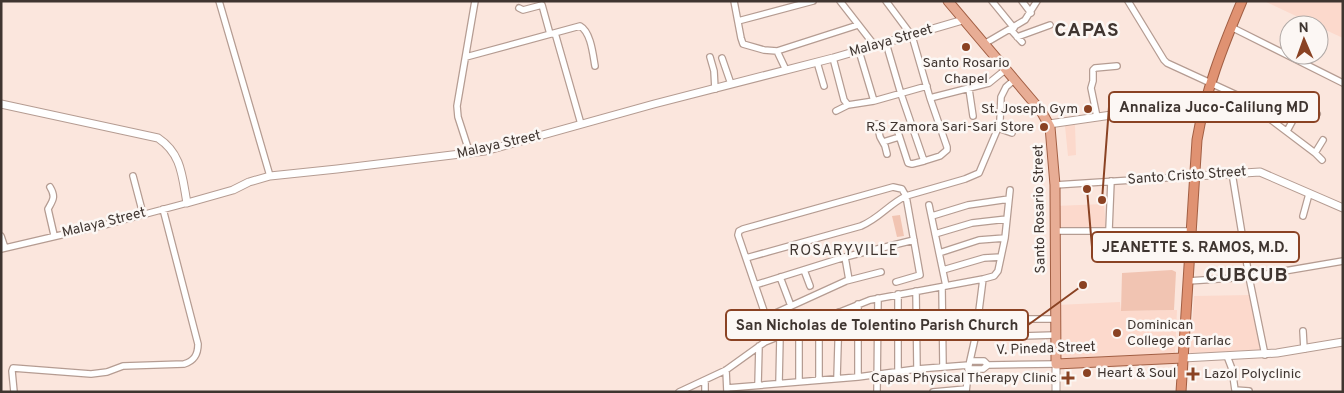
<svg xmlns="http://www.w3.org/2000/svg" width="1344" height="393" viewBox="0 0 1344 393" font-family="Overpass,sans-serif">
<style>
.built{fill:#fcd9cc}
.green{fill:#f1c4b2}
.lines{fill:none;stroke-linecap:round;stroke-linejoin:round}
.minor-casing{stroke:#b59c92;stroke-width:8}
.tertiary-casing{stroke:#b59c92;stroke-width:9}
.primary-casing{stroke:#a25f44;stroke-width:11}
.trunk-casing{stroke:#a25f44;stroke-width:11}
.minor{stroke:#fff;stroke-width:5.5}
.tertiary{stroke:#fff;stroke-width:7}
.primary{stroke:#e8ad95;stroke-width:9}
.trunk{stroke:#e09272;stroke-width:9}
.poi-dot{fill:#8a4223;stroke:#fcf7f4;stroke-width:2}
.labels{text-anchor:middle;dominant-baseline:central;stroke-width:5;stroke-linejoin:round;paint-order:stroke}
.street-label{font-size:14px;fill:#3f3530;stroke:#fcf7f4}
.poi-label{font-size:14px;fill:#3f3530;stroke:#fcf7f4;text-anchor:end}
.neighbourhood-label{font-size:15px;letter-spacing:1px;fill:#3f3530;stroke:#fcf7f4}
.district-label{font-size:19px;font-weight:bold;letter-spacing:1px;fill:#3f3530;stroke:#fcf7f4}
.leader{fill:none;stroke:#8a4223;stroke-width:2}
.callout-dot{fill:#8a4223;stroke:#fcf7f4;stroke-width:2}
.callout{fill:#fcf7f4;stroke:#8a4223;stroke-width:2}
.callout-label{font-size:15px;text-anchor:middle;font-weight:bold;fill:#3f3530}
</style>
<rect width="100%" height="100%" fill="#fbe6dd"/>
<path class="built" d="M1264,1H1343V38L1319,27V25H1315Z
M1075,125L1076,155L1068,156L1065,126Z
M1104,204L1106,228H1056L1055,206Z
M1251,295L1263,351L1190,353L1194,296Z
M1120,302L1121,311L1177,310L1175,354L1059,358L1057,305Z"/>
<path class="green" d="M900,215L904,236L897,237L892,216Z
M1129,235H1160L1161,255H1155V262L1129,263Z
M1172,270L1176,272L1174,310L1121,311L1122,273Z"/>
<g class="lines">
<g class="minor-casing">
<path id="minor" d="M219,1L270,176
M734,1L741,38L743,44L764,50L777,51L858,25
M840,1L875,46
M886,1L912,36L930,98
M992,1L1014,28
M1022,1L1031,13
M1128,1L1164,60L1167,63L1241,97L1315,153L1323,140
M519,8L523,10L542,5L550,34
M738,21L813,1
M1231,27L1343,83
M1011,30L1022,42
M555,33L581,124
M1017,37L1050,25
M886,43L901,94L924,161L940,156L947,150V147L930,98L989,83L1005,70
M984,44L1025,20L1037,1
M777,51L786,70
M859,51L874,101
M466,57L580,26C591,32 593,55 595,66
M710,57L714,71L715,89
M722,58L731,84
M833,58L844,100L848,105L874,101L927,86
M817,62L824,86
M969,89L973,116
M836,111L848,105
M1097,117L1091,88L1093,81V70L1095,68L1117,66
M877,124L880,137L885,146L887,154
M896,126L908,163L912,164L924,161
M998,128L1012,133
M1287,131L1299,109L1305,107L1317,114
M883,142L899,137
M1315,153L1322,160
M470,154L458,117L457,106L475,1
M1232,173L1249,277L1265,355
M133,176L143,214
M1055,185L1195,176
M50,187C56,197 53,200 48,209L54,235
M929,205L946,286
M932,216L968,205L1009,199
M1303,216L1309,194
M1109,230L1111,181
M1055,231H1192
M935,234L972,223L1007,219
M1,236L5,248
M1,249L108,224L187,203
M939,253L979,240L1005,238
M845,257L849,280
M746,258L861,226C880,218 889,204 906,196L965,179L979,173L998,128L1000,120L1001,97L1006,87L1014,80
M804,270L810,286
M943,270L984,258L1001,257
M881,272L846,281L767,317L765,314L738,235L739,231L743,229L893,187L902,189L906,196L920,275L896,282
M780,277L791,306
M1188,281L1249,277L1343,261
M755,285L845,257L914,240
M942,287L943,367
M916,291L917,369
M898,294V372
M1027,319H1055
M1303,331L1304,349
M1022,336L1055,335
M1227,356L1232,369L1235,390L1249,391
M970,361H984L988,365
M968,369H983L988,365L1056,364
M726,370L727,392
M858,377V304
M837,378L839,312
M819,380V320
M705,381V392
M799,382V329
M779,383L780,337
M758,385L759,346
M727,388L858,377L917,369L969,365
M14,392L12,371L13,368L91,374L107,372L123,366L184,364C194,361 198,355 198,344L163,209
M679,392L726,370L765,342L870,300L983,279L994,276L998,271L1005,238L1010,190
M877,392L878,298
M933,392L966,389
M966,392L969,365L976,334L983,279"/>
</g>
<g class="tertiary-casing">
<path id="tertiary" d="M1,104L158,138C182,154 182,176 187,203L233,190L249,182L270,176L337,169L485,151L654,104L833,58L963,20
M1049,124L1181,105L1202,108
M1195,176L1260,172L1343,208
M1183,358L1277,353L1343,342
M1056,392V364"/>
</g>
<g class="primary-casing">
<path id="primary" d="M948,1L1041,111L1050,127L1055,185L1056,364L1183,358"/>
</g>
<g class="trunk-casing">
<path id="trunk" d="M1181,392L1197,140C1205,92 1223,46 1242,1"/>
</g>
<use href="#minor" class="minor"/>
<use href="#tertiary" class="tertiary"/>
<use href="#primary" class="primary"/>
<use href="#trunk" class="trunk"/>
</g>
<g class="poi-dot">
<circle cx="966" cy="47" r="5"/>
<circle cx="1088" cy="109" r="5"/>
<circle cx="1044" cy="127" r="5"/>
<circle cx="1117" cy="333" r="5"/>
<circle cx="1087" cy="373" r="5"/>
<path d="M1190.5 366.5h5v5h5v5h-5v5h-5v-5h-5v-5h5z"/>
<path d="M1065.5 370.5h5v5h5v5h-5v5h-5v-5h-5v-5h5z"/>
</g>
<g class="labels">
<g class="street-label">
<text transform="translate(891 41) rotate(-16)">Malaya Street</text>
<text transform="translate(499 145) rotate(-13)">Malaya Street</text>
<text transform="translate(1187 176) rotate(-4)">Santo Cristo Street</text>
<text transform="translate(1040 209) rotate(-91)">Santo Rosario Street</text>
<text transform="translate(104 223) rotate(-14)">Malaya Street</text>
<text transform="translate(1046 349) rotate(-2)">V. Pineda Street</text>
</g>
<g class="poi-label">
<text x="966" y="63" text-anchor="middle">Santo Rosario<tspan x="966" dy="16">Chapel</tspan></text>
<text x="1078" y="109">St. Joseph Gym</text>
<text x="1034" y="127">R.S Zamora Sari-Sari Store</text>
<text x="1127" y="325" text-anchor="start">Dominican<tspan x="1127" dy="16">College of Tarlac</tspan></text>
<text x="1097" y="373" text-anchor="start">Heart &amp; Soul</text>
<text x="1204" y="374" text-anchor="start">Lazol Polyclinic</text>
<text x="1057" y="378">Capas Physical Therapy Clinic</text>
</g>
<g class="neighbourhood-label">
<text x="844" y="251">ROSARYVILLE</text>
</g>
<g class="district-label">
<text x="1087" y="31">CAPAS</text>
<text x="1247" y="276">CUBCUB</text>
</g>
</g>
<path class="leader" d="M1102 200L1109 107M1087 189L1092 247M1083 285L1028 325"/>
<g class="callout-dot">
<circle cx="1102" cy="200" r="5"/>
<circle cx="1087" cy="189" r="5"/>
<circle cx="1083" cy="285" r="5"/>
</g>
<g class="callout">
<rect x="1109" y="92" width="210" height="30" rx="5"/>
<rect x="1092" y="232" width="207" height="30" rx="5"/>
<rect x="726" y="310" width="302" height="30" rx="5"/>
</g>
<g class="callout-label">
<text x="1214" y="112">Annaliza Juco-Calilung MD</text>
<text x="1195" y="252">JEANETTE S. RAMOS, M.D.</text>
<text x="877" y="330">San Nicholas de Tolentino Parish Church</text>
</g>
<rect width="1344" height="393" fill="none" stroke="#3f3530" stroke-width="5"/>
<g transform="translate(1304 40) rotate(358)"><circle r="24" fill="#fcf7f4" stroke="#b0a9a6"/>
<path d="M0-4L9 19L0 12L-9 19Z" fill="#8a4223"/>
<text y="-8" font-size="14" font-weight="bold" text-anchor="middle" fill="#3f3530">N</text>
</g>
</svg>
